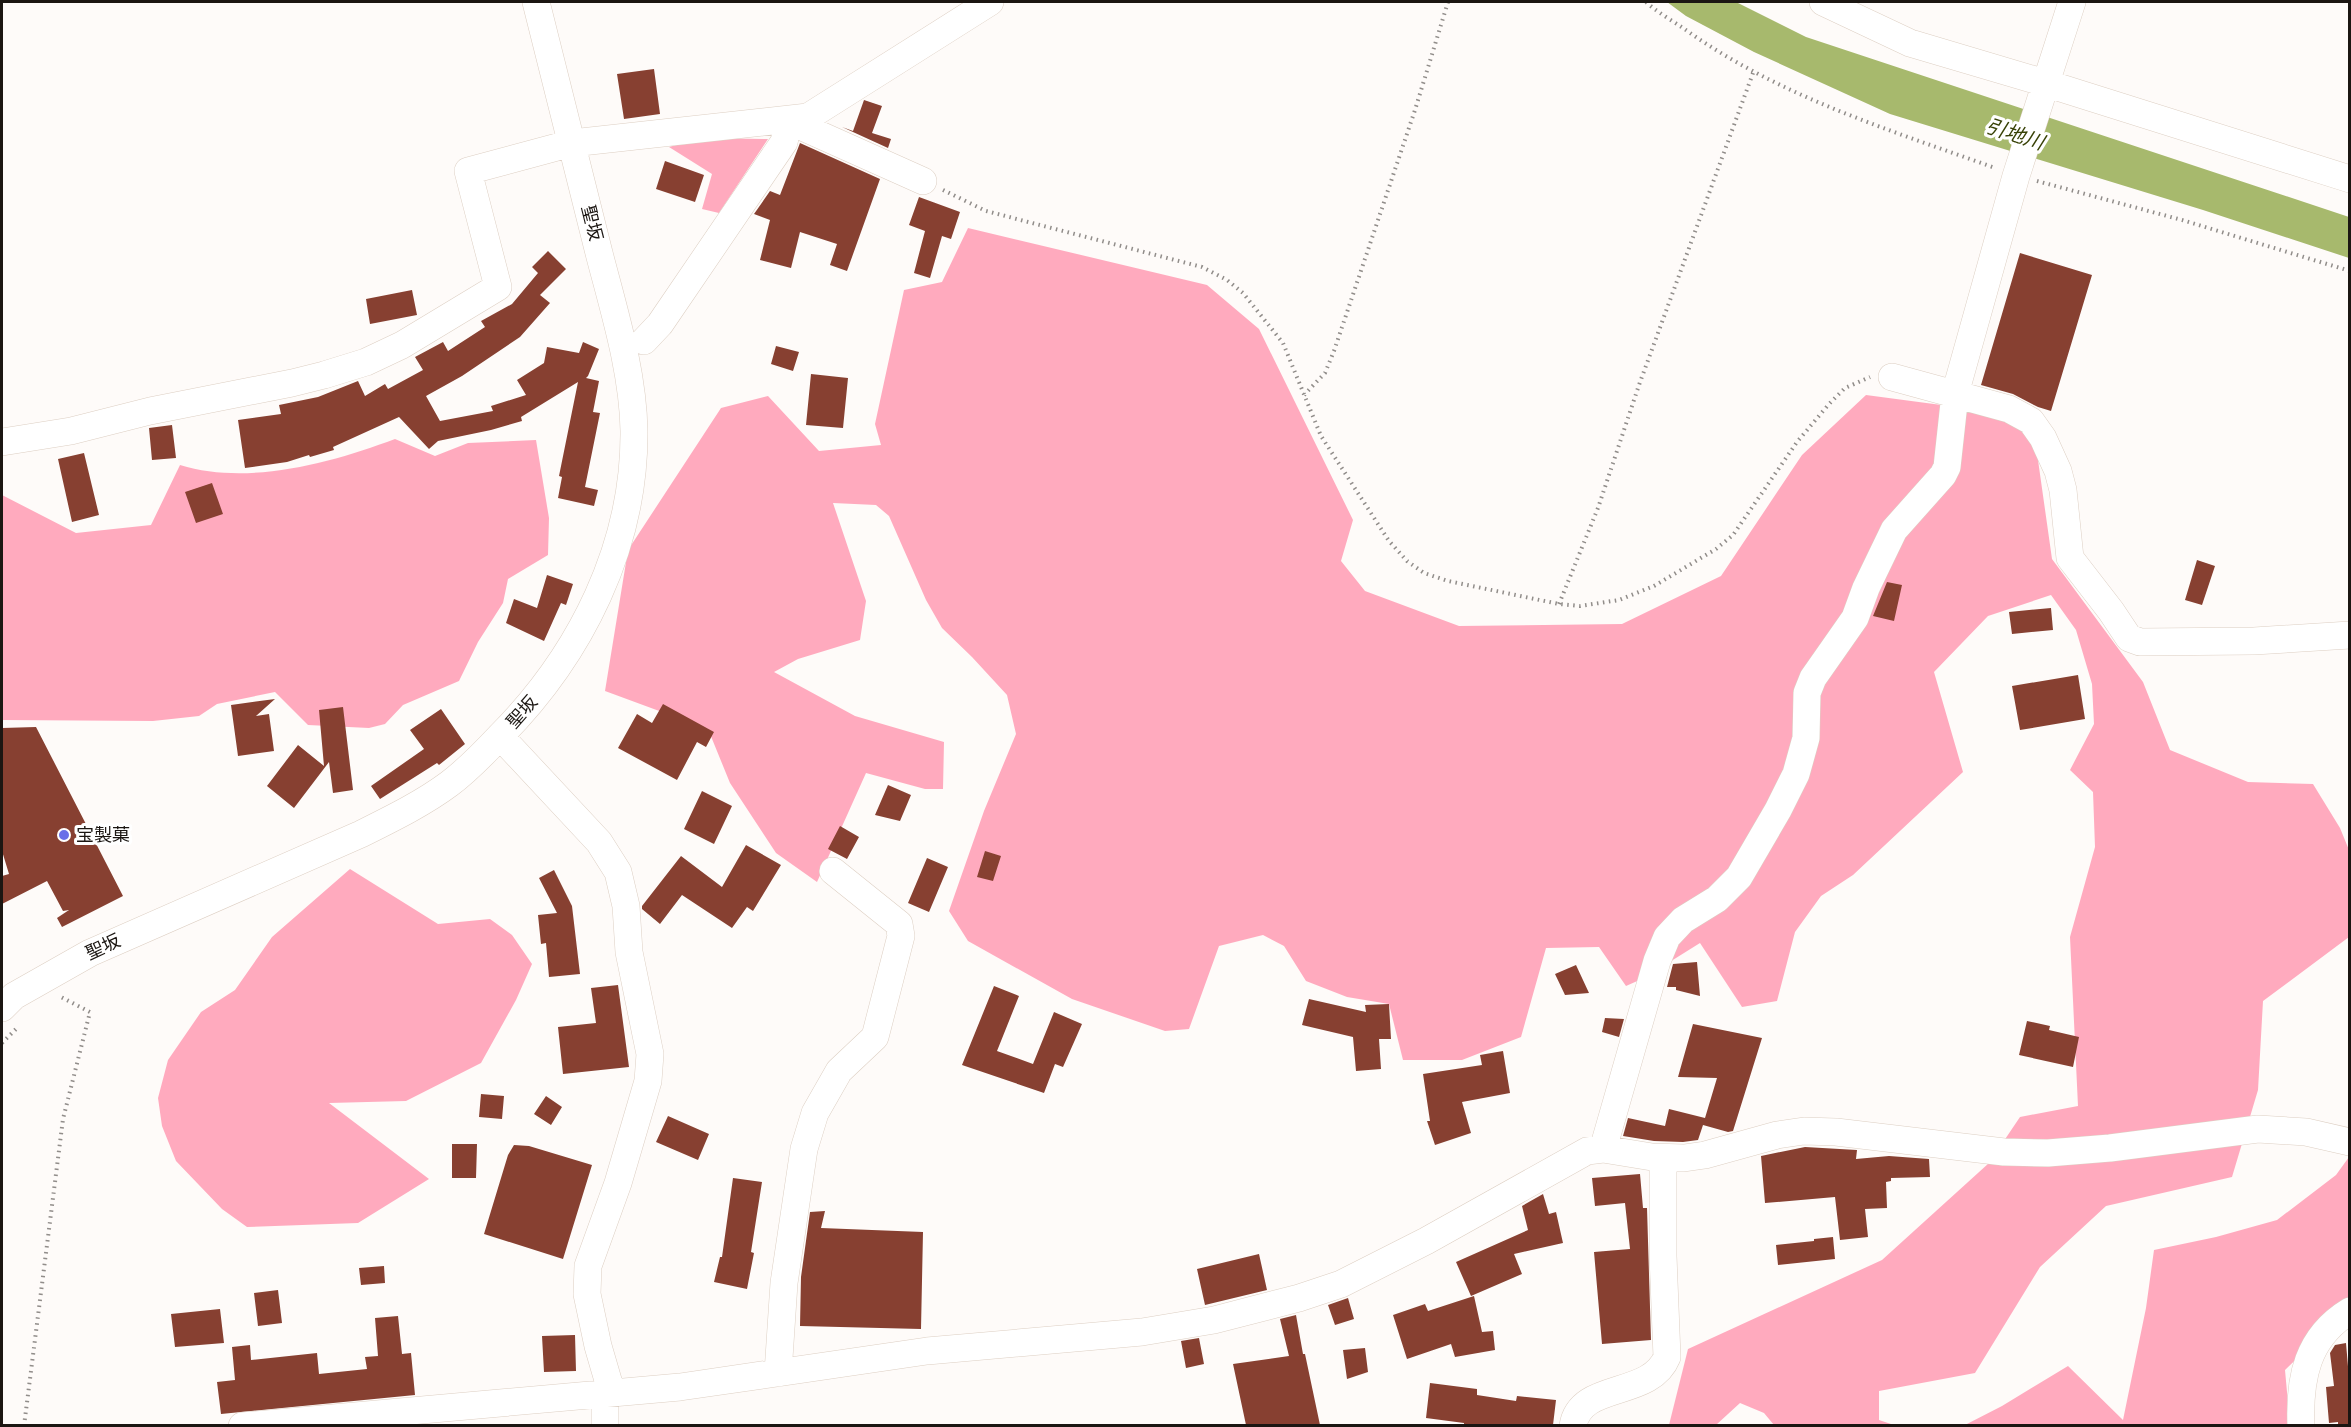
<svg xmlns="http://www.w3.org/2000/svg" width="2351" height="1427" viewBox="0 0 2351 1427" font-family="Helvetica,'Noto Sans JP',sans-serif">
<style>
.forest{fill:#ffaabe}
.water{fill:#a7b96d}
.building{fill:#874031}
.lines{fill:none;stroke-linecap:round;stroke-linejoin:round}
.minor-casing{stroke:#ddcfc3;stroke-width:28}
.path{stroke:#918d8a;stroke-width:4;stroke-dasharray:1.5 4.5;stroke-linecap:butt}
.minor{stroke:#fff;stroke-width:27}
.poi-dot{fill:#6a6ee8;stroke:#fff;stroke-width:2}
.labels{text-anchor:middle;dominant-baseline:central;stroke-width:6;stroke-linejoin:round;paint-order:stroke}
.street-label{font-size:18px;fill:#1b1612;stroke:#fff}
.poi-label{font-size:18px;fill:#1b1612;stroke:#fff;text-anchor:start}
.water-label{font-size:20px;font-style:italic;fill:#384207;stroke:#fff}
</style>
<rect width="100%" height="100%" fill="#fefbf9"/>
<path class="forest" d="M701,138L768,139L719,213L702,209L712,174L669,147Z
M968,228L1207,285L1259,329L1353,520L1341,561L1365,591L1459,626L1622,624L1721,576L1802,455L1866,395L1979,410L2030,431L2037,453L2052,559L2143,682L2170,750L2248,782L2313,784L2340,828L2349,850V937L2263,1001L2258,1090L2232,1177L2106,1206L2040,1267L1975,1373L1879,1391V1420L1891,1424L1918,1425H1774L1764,1413L1740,1403L1716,1425H1669L1688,1349L1882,1260L1989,1163L2020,1117L2078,1106L2070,937L2095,847L2093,792L2070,770L2094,724L2092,684L2076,630L2051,595L1988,616L1934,672L1963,772L1853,875L1821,896L1795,932L1777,1001L1742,1007L1700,943L1644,978L1626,986L1599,947L1546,948L1521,1037L1462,1060H1403L1389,1004L1347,997L1306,981L1284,946L1263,935L1219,946L1189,1029L1165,1031L1072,999L968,941L949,911L984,811L1016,734L1007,695L972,657L942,628L926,600L889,516L876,505L833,503L866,601L860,640L798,659L774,672L855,716L944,742L943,789H925L866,773L817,882L776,853L730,783L708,729L605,691L628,550L721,408L768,396L819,451L881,445L875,424L904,290L942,282Z
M395,439L435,456L468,443L536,440L549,518L548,555L508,579L503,603L478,642L459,681L403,705L385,724L369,728L308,725L275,692L217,704L199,716L153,721L2,720V495L76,533L151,525L180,465C248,486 331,463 395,439Z
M350,869L438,924L490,919L512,935L532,964L516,1000L481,1063L406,1101L329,1103L429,1179L358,1223L247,1227L222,1209L176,1161L162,1126L158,1098L168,1060L201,1012L235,990L272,937Z
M2349,1157V1308L2285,1370L2290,1425L1963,1426L2002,1406L2068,1366L2123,1420L2146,1308L2154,1250L2216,1237L2277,1220L2336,1175Z"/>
<path class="water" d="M1667,2H1736L1806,37L2349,217V258L2203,210L1890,114L1754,52L1686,16Z"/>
<path class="building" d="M654,69L660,114L624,119L617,74Z
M864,100L882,106L872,133L891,139L888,148L842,127L853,131Z
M800,143L880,179L847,271L830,265L837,244L800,232L791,268L760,260L770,220L754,214L770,191L780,195Z
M665,161L704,175L695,202L656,189Z
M919,197L960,212L951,239L942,236L930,278L914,273L925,231L909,225Z
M548,251L566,269L540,295L550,303L520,337L462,376L426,396L440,421L493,411L491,406L526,395L517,380L544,363L547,347L579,353L583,342L599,349L588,376L586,378L599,381L593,412L600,413L585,487L598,490L594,506L558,498L562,477L559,476L578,382L521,417L522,421L491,430L438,441L429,449L399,417L333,447L334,450L310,457L309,455L287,462L245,468L238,420L281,414L279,405L318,397L358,381L365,396L385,384L388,389L423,370L415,357L443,342L448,351L485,327L481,321L512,304L538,273L532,267Z
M2020,253L2092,275L2051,411L2038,407L2013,394L1981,385Z
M412,290L417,315L370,324L366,299Z
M776,346L799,352L793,371L771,364Z
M811,374L848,378L843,428L806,425Z
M172,425L176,458L152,460L149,428Z
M84,453L99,515L72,522L58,459Z
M212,483L223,514L196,523L185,492Z
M2197,560L2215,566L2202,605L2185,600Z
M547,575L573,584L566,605L561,603L544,641L506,623L514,599L537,608Z
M1887,582L1902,585L1894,621L1873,616Z
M2051,608L2053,630L2012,634L2009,612Z
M2078,675L2085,719L2020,730L2012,686Z
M275,699L256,716L269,714L274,751L238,756L231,705Z
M663,704L714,732L706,747L697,742L677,780L618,748L637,714L652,723Z
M343,707L353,790L333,793L329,762L294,808L267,786L298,745L324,766L319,710Z
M441,709L465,744L439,765L437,763L380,799L371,786L424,749L410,730Z
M36,727L123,896L62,927L57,918L69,910L63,911L47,881L2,904V876L9,874L2,851V728Z
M888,785L911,795L900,821L875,815Z
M702,791L732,806L714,844L684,829Z
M840,826L859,837L847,859L828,849Z
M746,845L781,865L753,911L747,907L732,928L682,895L660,924L642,909V906L681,856L722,887Z
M985,851L1001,856L993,881L977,877Z
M927,858L948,867L929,912L908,903Z
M554,870L572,906L580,974L549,977L546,943L541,944L538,915L557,913L539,878Z
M1697,962L1700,996L1676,990V987H1667L1673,964Z
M1576,965L1589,993L1565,995L1555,974Z
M618,985L629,1067L563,1074L558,1027L596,1023L591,988Z
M994,986L1019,996L997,1051L1033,1064L1054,1012L1082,1024L1063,1067L1055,1064L1044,1093L962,1065Z
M1309,999L1366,1012L1365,1005L1389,1004L1391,1039H1379L1381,1069L1356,1071L1353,1037L1302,1025Z
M1605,1018L1624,1019L1619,1037L1602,1032Z
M2027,1021L2050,1026L2049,1030L2079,1037L2073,1067L2019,1055Z
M1693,1024L1762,1038L1733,1131L1728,1132L1703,1125L1698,1140L1683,1142L1654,1141L1623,1136L1628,1118L1665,1126L1669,1109L1705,1118L1717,1078L1678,1077Z
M1503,1051L1510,1093L1462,1102L1471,1133L1435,1145L1427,1121H1430L1423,1074L1482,1065L1480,1055Z
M481,1094L504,1096L502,1119L479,1117Z
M546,1096L562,1107L551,1125L534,1114Z
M668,1116L709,1134L698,1160L656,1142Z
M452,1144H477L476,1178H452Z
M514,1145L529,1146L592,1165L563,1259L484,1234L508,1155Z
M1805,1147L1857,1150L1856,1159L1889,1156L1929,1159L1930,1177L1891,1178V1181L1886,1182L1887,1208L1865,1209L1868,1237L1840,1240L1835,1197L1765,1203L1761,1156Z
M1640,1174L1643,1208H1647L1651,1340L1602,1344L1594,1252L1630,1249L1625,1203L1595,1206L1592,1178Z
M733,1178L762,1182L751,1252L754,1253L747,1289L714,1282L720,1257H722Z
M1543,1194L1549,1214L1556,1212L1563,1243L1514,1254L1522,1274L1471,1296L1456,1262L1528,1230L1522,1206Z
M825,1211L821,1228L923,1232L921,1329L800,1326L801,1277L810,1212Z
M1833,1237L1835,1259L1778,1265L1776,1245L1814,1241V1239Z
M1259,1254L1267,1290L1205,1305L1197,1269Z
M384,1266L385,1283L361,1285L359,1268Z
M278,1290L282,1323L258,1326L254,1293Z
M1474,1296L1482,1332L1493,1331L1495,1350L1455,1357L1451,1344L1407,1359L1393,1315L1425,1304L1428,1311Z
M1348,1298L1354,1319L1335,1325L1328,1305Z
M220,1309L224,1343L175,1347L171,1314Z
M1296,1315L1303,1354H1305L1320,1425H1246L1233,1364L1289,1356L1280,1319Z
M398,1316L402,1354L411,1353L415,1395L221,1414L217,1382L235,1380L232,1347L250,1345L251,1360L317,1353L319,1374L367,1369L365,1357L378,1356L375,1318Z
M575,1335L576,1371L544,1372L542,1336Z
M1199,1338L1204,1364L1186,1368L1181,1341Z
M2346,1343L2349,1378V1424L2338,1425V1422L2329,1423L2326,1387L2334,1386L2330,1353L2335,1345Z
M1365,1348L1368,1372L1347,1379L1343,1350Z
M1430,1383L1477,1389V1395L1516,1401L1517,1396L1556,1400L1553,1425H1464V1423L1426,1418Z"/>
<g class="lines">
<g class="minor-casing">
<path id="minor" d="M1823,2L1910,43L2045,83L2350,179
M644,341L660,324L784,142L789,121L923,181
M1892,377L2009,409L2031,421L2043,438L2058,471L2063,490L2070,558L2111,611L2129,638L2140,642L2254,641L2350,635
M2,442L71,431L150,411L292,383L324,375L366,362L402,345L498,287L468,171L572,143L808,117L990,2
M500,736L599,842L618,872L626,906L629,952L650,1054L648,1081L618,1183L588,1266L587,1294L598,1346L612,1394
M2,1008L14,996L90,953L361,834C391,819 422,804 449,784C468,770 485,752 501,735C581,654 635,546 634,431C633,371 614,311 599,253C578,169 557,85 536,2
M1603,1149L1657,961L1667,937L1683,920L1717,899L1739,877L1778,810L1796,774L1806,738L1807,693L1813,678L1855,618L1866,588L1894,530L1943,475L1947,467L1955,394L2016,176L2072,2
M778,1373L784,1283L804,1149L815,1113L839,1071L875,1037L901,936L899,924L833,871
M605,1395V1426
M242,1426L680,1387L927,1351L1142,1332L1214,1320L1299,1298L1341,1284L1426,1241L1587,1151L1603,1149L1652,1157L1684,1158L1705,1155L1777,1135L1804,1131L1836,1132L2004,1152L2048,1153L2110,1148L2258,1129L2306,1132L2350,1142
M1573,1426C1580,1381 1650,1399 1667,1357L1663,1256V1158
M2301,1426C2299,1378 2307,1337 2350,1311"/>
</g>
<path class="path" d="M1646,2C1657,12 1671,20 1683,28C1778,96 1887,129 1995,168
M2037,181L2182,220L2350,271
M943,190L986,211L1202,267L1227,280L1243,293L1283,343L1321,436L1389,541L1407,561L1424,573L1448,581L1559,604L1580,606L1619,600L1654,586L1716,549L1733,535L1797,442L1829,404L1845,388L1870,377
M1304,395L1325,373L1334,351L1415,110L1448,2
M1559,604L1598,508L1639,385L1753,73
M2,1043L18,1027
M24,1426L63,1119L90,1012L61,997"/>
<use href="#minor" class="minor"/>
</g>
<circle class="poi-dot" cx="64" cy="835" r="6"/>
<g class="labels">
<g class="street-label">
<text transform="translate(592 223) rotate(76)">聖坂</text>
<text transform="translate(522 712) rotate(-49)">聖坂</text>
<text transform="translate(103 947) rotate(-25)">聖坂</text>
</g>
<g class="poi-label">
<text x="76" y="835">宝製菓</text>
</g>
<g class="water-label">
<text transform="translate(2015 134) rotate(18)">引地川</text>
</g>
</g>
<rect width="2351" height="1427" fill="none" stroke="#1b1612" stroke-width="6"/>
</svg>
